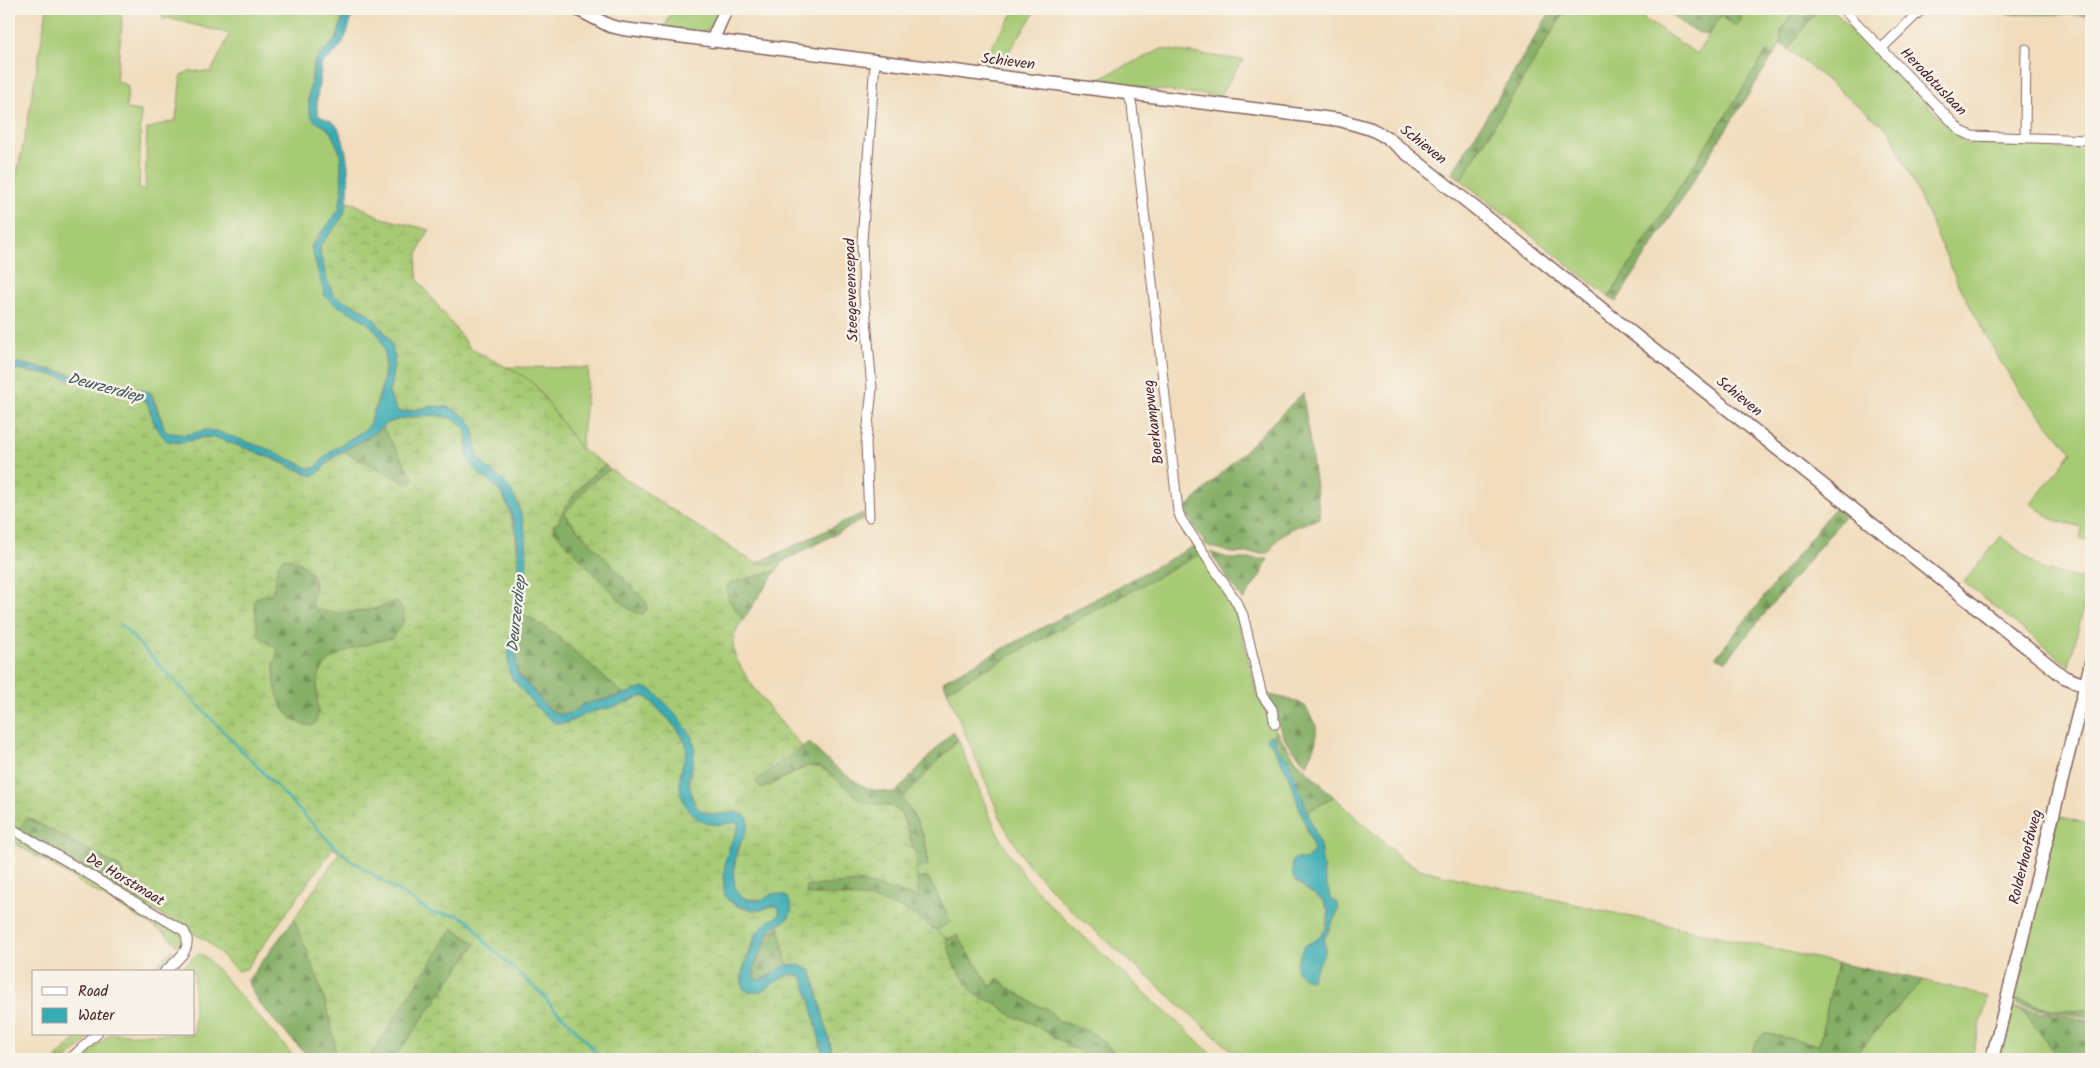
<svg xmlns="http://www.w3.org/2000/svg" width="2100" height="1068" viewBox="0 0 2100 1068" font-family="Kalam,sans-serif">
<style>
.grass{fill:#a7cb75;stroke:#787550}
.forest{fill:url(#forest-firs);stroke:#686748}
.wetland{fill:url(#wetland-marsh);stroke:#787550;fill-rule:evenodd}
.water{fill:#39abb3;stroke:#42656f}
.lines{fill:none;stroke-linecap:round;stroke-linejoin:round}
.stream{stroke:#39abb3;stroke-width:2.5}
.street-casing{stroke:#84625e;stroke-width:11}
.secondary-casing{stroke:#84625e;stroke-width:15}
.street{stroke:#fff;stroke-width:9}
.secondary{stroke:#fff;stroke-width:12}
.labels{text-anchor:middle;dominant-baseline:central;stroke-width:5;stroke-linejoin:round;paint-order:stroke}
.street-label{font-size:15px;fill:#4a1f2b;stroke:#f7f3e8}
.water-label{font-size:16px;font-style:italic;fill:#435761;stroke:#f7f3e8}
</style>
<defs>
<pattern id="forest-firs" width="22" height="20" patternUnits="userSpaceOnUse" patternTransform="scale(1.25)"><rect width="22" height="20" fill="#85af66"/><path d="M5 1l3.5 6h-7zM16 11l3.5 6h-7z" fill="#6f8e54"/></pattern>
<pattern id="wetland-marsh" width="20" height="14" patternUnits="userSpaceOnUse" patternTransform="scale(1.25)"><rect width="20" height="14" fill="#a7cb75"/><path d="M1 5h8M5 5V1M11 12h8M15 12V8" fill="none" stroke="#91ae65"/></pattern>
</defs>
<rect width="100%" height="100%" fill="#f7f3e8"/>
<filter id="ink" filterUnits="userSpaceOnUse"><feTurbulence type="fractalNoise" baseFrequency=".02" numOctaves="2"/><feDisplacementMap in="SourceGraphic" scale="10" xChannelSelector="R" yChannelSelector="G"/><feConvolveMatrix kernelMatrix="1 2 1 2 8 2 1 2 1" color-interpolation-filters="sRGB"/></filter>
<filter id="wash" filterUnits="userSpaceOnUse"><feTurbulence type="fractalNoise" baseFrequency=".0096" numOctaves="4" result="noise"/><feDisplacementMap in="SourceGraphic" scale="20" xChannelSelector="R" yChannelSelector="G"/><feGaussianBlur stdDeviation="1.12" result="paint"/><feColorMatrix in="noise" values="0 0 0 0 0 0 0 0 0 0 0 0 0 0 0 0 0 1.4 0 .05"/><feComposite in="paint" operator="in"/></filter>
<g filter="url(#wash)">
<rect width="100%" height="100%" fill="#f1ddbd"/>
<path class="grass" d="M47,9H121L122,24L116,80L128,86L126,109L141,111L139,189L145,190L147,129L176,120L181,75L190,71L211,72L230,34L168,18L164,20L160,13L162,9H345L337,38L315,61L313,66L308,102L320,124C343,133 348,189 339,210C333,224 316,233 311,247L325,296C338,306 352,312 365,321C402,349 379,392 368,428L331,451L315,468H308L279,454L216,431C199,430 183,439 166,432L152,393L68,373L9,361V212L25,136Z
M672,9H720L713,25L702,34L664,30Z
M1016,9H1037L996,71L977,69Z
M1566,9H1641L1645,15L1643,18L1697,54L1720,16L1742,18L1729,9H1795L1781,31V44L1773,56L1767,52L1609,297L1461,180Z
M1818,9H1832L1965,143L2091,149V541L2080,539L2082,527L2054,520L2031,504L2072,452L2020,392L1999,359L1958,283L1891,132L1788,49Z
M1162,49L1243,60L1219,96L1089,83Z
M505,367L589,368L581,449L535,385L522,375Z
M2001,536L2041,569L2090,581L2069,666L1964,582Z
M1200,554L1234,607L1259,699L1275,729V737L1268,736L1267,739L1277,753L1288,775L1314,849L1313,852L1306,860L1297,858L1292,864L1295,881L1323,900L1329,912L1326,929L1319,938L1304,946L1296,965L1299,973L1307,980L1325,952L1324,940L1332,921L1338,912L1336,902L1331,900L1324,875L1320,846L1307,812L1334,797L1402,859L1422,870L1837,963L1819,1045L1764,1033L1755,1045L1749,1059H1241L1066,905L1026,862L1004,826L947,690Z
M958,740L996,830L1010,856L1025,877L1054,909L1217,1059H1121L1096,1035L1076,1026L1060,1022L1047,1008L1040,1007L1009,988L998,978L991,987L957,935L947,939L933,929H939L951,921L928,877L916,879L915,869L927,866C930,842 916,817 902,799Z
M2058,816L2091,825V1008C2068,1016 2039,1006 2017,999L2016,1003L2012,997Z
M9,829L177,929L183,936V946L175,945L176,943L164,933L9,840Z
M172,950L180,953L162,972H149Z
M197,954L205,956L296,1059H82L110,1034H194V972H178Z
M1923,980L1988,997L1971,1059H1851Z
M2015,1008L2024,1012L2060,1059H1996L2008,1011Z
M81,1034H94L67,1059H55Z"/>
<path class="forest" d="M1552,9H1566L1461,180L1452,173Z
M1664,9H1729L1742,18L1736,27L1720,16L1708,35C1693,33 1675,19 1664,9Z
M1795,9H1818L1788,49L1781,44V31Z
M2002,9H2091V15L2007,14Z
M1767,51L1773,56L1616,302L1609,297Z
M1303,393L1320,518C1297,527 1280,529 1269,553H1232L1206,545L1184,510Z
M382,426L414,479L408,484L342,451L369,437Z
M605,465L610,469L590,484L564,515L645,600L647,607L643,614L636,613L626,607L553,531C553,514 591,475 605,465Z
M1837,505L1847,513L1726,661L1716,657Z
M863,513L864,519L784,561L764,566L757,563Z
M1194,546L1200,554L947,690L943,681Z
M1210,552L1231,559H1268L1263,571L1243,601Z
M283,558C299,557 317,575 314,591L342,614L376,609L387,602L396,601L404,611L403,623L399,631L392,638L375,642L317,684L319,715L315,725L311,726C281,723 273,690 274,664C275,658 278,654 277,649L262,639L258,633L254,602L257,597L274,589C274,578 275,566 283,558Z
M776,571L743,620C735,609 722,597 728,583Z
M522,613L556,635L624,694L593,702L566,715L558,714L551,710L517,672L516,654Z
M1266,694L1296,701L1305,706L1316,726V741L1307,765C1296,753 1284,741 1279,726C1274,711 1276,708 1266,694Z
M1275,729L1296,760L1334,797L1307,812L1288,759L1278,751L1275,744Z
M953,731L958,740L902,799C916,817 930,842 927,867L915,869C916,853 909,827 901,814C891,800 875,808 862,802C844,793 832,764 809,766C800,767 771,785 761,789L754,780L809,742C823,758 851,782 871,789C879,791 887,792 895,793Z
M26,817L120,867L124,876L122,892L18,831Z
M928,877L951,922L939,929H933L912,914L876,900L855,896H807L806,886L862,882L880,886L918,890L916,879Z
M294,919C312,964 333,1011 336,1059H311C298,1045 248,998 248,980Z
M779,926L787,965L763,979L757,980L754,977L753,970L768,933Z
M453,928L476,944L394,1059H368Z
M957,935L991,987L998,978L1009,988L1040,1007L1047,1008L1060,1022L1076,1026L1096,1035L1121,1059H1087L1077,1049L1071,1048L1040,1028L1022,1019L1014,1017L995,1003L979,997L972,991L954,965L947,943V939Z
M1837,963L1923,980L1851,1059H1749L1755,1044L1764,1033L1819,1045Z
M2017,999C2039,1006 2068,1016 2091,1008V1017L2058,1013L2019,1005L2016,1003Z
M2015,1008L2090,1020L2086,1059H2060L2024,1012Z"/>
<path class="wetland" d="M346,202L355,204L382,218L430,230C419,246 414,259 418,280L471,349L522,375L535,385L581,449L605,465C586,478 569,498 559,519L560,521L553,525V530L626,607L636,613L643,614L647,608V603L564,514L590,484L610,469L737,552C760,565 758,567 784,561L776,571L729,583C722,597 735,608 743,620C738,626 733,636 733,645C733,669 785,727 802,747L755,781L762,789L808,766L819,767L831,774L862,802L893,807L901,814L916,856L918,897L862,882L806,886L807,895C844,896 879,895 912,914C925,921 936,931 947,939V943L954,965L972,991L979,997L995,1003L1014,1017L1022,1019L1040,1028L1071,1048L1077,1049L1087,1059H834L814,979C807,968 800,962 787,965L779,926C791,917 793,910 786,896C774,893 767,901 756,900C715,898 741,843 749,822C743,803 712,824 697,807C679,785 701,759 691,736L651,690L645,688L624,694L556,635L522,613C527,572 533,527 510,490C502,476 486,471 478,457C475,451 476,442 475,435C473,423 461,412 450,408C433,402 415,411 398,412L389,394L393,370L388,336L372,317L363,309L334,296L327,280L320,254V246L340,221L344,214Z
M9,368L57,376L136,396L147,402L156,428L167,441C183,447 200,434 217,438C250,446 279,464 311,475C323,470 331,459 342,451L408,484L414,479L382,426C400,416 450,407 464,428C470,438 464,451 469,461C475,475 495,481 503,496C529,547 514,606 508,660L509,672L512,678L539,710L556,723H567L591,712L621,705L642,696L647,697C657,709 682,730 686,745C688,752 684,760 682,767C678,785 680,804 695,816C706,825 721,825 735,822L739,824L727,856L724,879L725,897C732,906 749,911 759,910C767,910 771,903 779,907C783,921 762,925 756,936C750,949 738,973 743,988C764,1004 779,966 801,976L805,983L811,1003L824,1059H394L476,944L453,928L368,1059H336C333,1011 312,964 294,919L339,853L333,848L246,969L237,971L207,941L122,892L124,876L120,867L27,817L18,831L9,825L16,812L9,807ZM283,558C295,557 315,571 315,584C315,591 312,597 312,604L318,611C337,613 356,613 374,609C383,607 387,602 396,601L404,611L403,623L392,638C366,645 319,651 317,686C316,700 321,711 315,724L311,726C281,723 273,690 274,664C275,658 278,654 277,649L262,639L258,633L254,602L257,597L271,594C278,583 273,568 283,558Z"/>
<path class="water" d="M345,9H352C351,25 346,41 335,53C332,57 326,59 322,63L317,98V109L319,116C325,119 332,120 336,125C349,144 353,194 343,215C338,227 327,235 320,246V254L327,280L334,296L357,306L372,317L390,340L395,358L389,394L398,412C420,412 439,399 460,413C465,417 471,421 473,427C477,437 474,451 480,460C488,471 502,476 510,489C542,541 519,604 516,660L517,672L521,678C532,687 544,708 555,713C568,718 576,709 586,704C596,701 606,700 616,697C625,695 635,689 645,688C648,688 652,690 655,693C666,702 691,730 694,743C697,755 691,765 689,776C688,781 690,786 691,791C694,820 718,815 738,812L748,818C751,830 740,840 737,851C733,864 733,878 736,891C741,898 753,902 761,900C765,899 768,896 772,894C777,893 782,895 787,897C802,922 775,921 768,933C766,935 767,938 766,941C760,953 753,963 754,977L757,980C778,980 784,951 812,972L834,1059H824L811,1003L805,983L801,976C780,966 763,1005 743,988L742,973L758,931L767,922L778,916L780,911L778,907C771,903 767,910 759,910C749,911 732,905 725,897C722,881 724,861 730,846C733,838 739,832 739,824L735,822C724,825 707,826 698,819C681,805 677,789 682,767C684,760 688,752 686,745C683,731 657,708 647,697L642,696L621,705L591,712L567,723H555L539,710L512,678L509,672L508,660C513,610 532,538 501,493C493,481 478,476 471,465C464,455 469,446 467,436C461,406 414,416 393,421C383,424 377,432 368,437C356,444 343,450 332,458C325,463 322,473 313,476L267,456L217,438L205,437L183,442L167,441L156,428L147,402L136,396L57,376L9,368V361L150,392L166,432L185,435L206,430L216,431L268,449L311,469L315,468L331,451L368,428C381,393 401,348 365,321C352,312 336,307 325,296L311,247L339,210L342,190L340,152L329,129L316,122L311,116L309,109V93L315,61L337,38Z
M1270,735L1275,737C1274,752 1283,751 1289,761L1320,846L1324,875L1331,900L1338,904L1339,909L1324,940L1325,952L1311,979L1308,980L1297,971L1296,965L1303,947L1319,938L1326,929L1329,912L1323,900L1307,890L1293,878L1292,861L1297,858L1306,860L1312,854L1314,849L1288,775L1277,753L1267,739Z"/>
<g class="lines">
<path class="stream" d="M120,624L331,843L352,861L432,913L458,915L472,923L485,942L542,994L553,1008L568,1021L602,1059"/>
</g>
</g>
<g filter="url(#ink)">
<g class="lines">
<g class="street-casing">
<path id="street" d="M1843,9L1961,131L1972,136L2091,140
M1882,48L1922,9
M1128,93L1132,106L1178,511L1181,519L1234,598L1243,615L1262,695L1272,709L1275,724
M2025,137L2026,49
M869,517L866,443L872,389L864,295L862,241L875,61
M9,827L184,931C195,949 176,961 164,972
M70,1059L97,1034"/>
</g>
<g class="secondary-casing">
<path id="secondary" d="M577,9L610,26L623,29L1340,120L1371,129L1386,137L2064,677L2085,685
M712,41L726,9
M1992,1059L2091,663"/>
</g>
<use href="#street" class="street"/>
<use href="#secondary" class="secondary"/>
</g>
</g>
<g class="labels">
<g class="street-label">
<text transform="translate(1008 62) rotate(7)">Schieven</text>
<text transform="translate(1933 82) rotate(46)">Herodotuslaan</text>
<text transform="translate(1423 145) rotate(38)">Schieven</text>
<text transform="translate(852 290) rotate(-92)">Steegeveensepad</text>
<text transform="translate(1739 397) rotate(39)">Schieven</text>
<text transform="translate(1154 422) rotate(-97)">Boerkampweg</text>
<text transform="translate(2026 857) rotate(-76)">Rolderhoofdweg</text>
<text transform="translate(125 880) rotate(31)">De Horstmaat</text>
</g>
<g class="water-label">
<text transform="translate(105 388) rotate(15)">Deurzerdiep</text>
<text transform="translate(517 614) rotate(-84)">Deurzerdiep</text>
</g>
</g>
<rect width="2100" height="1068" fill="none" stroke="#f7f3e8" stroke-width="30"/>
<rect x="32" y="970" width="162" height="65" fill="#f7f3e8" stroke="#b29e9c"/>
<rect x="42" y="987" width="25" height="8" fill="#ffffff" stroke="#b29e9c"/>
<text x="78" y="996" font-size="15" fill="#4a1f2b">Road</text>
<rect x="42" y="1008" width="25" height="15" fill="#39abb3" stroke="#b29e9c"/>
<text x="78" y="1020" font-size="15" fill="#4a1f2b">Water</text>
</svg>
